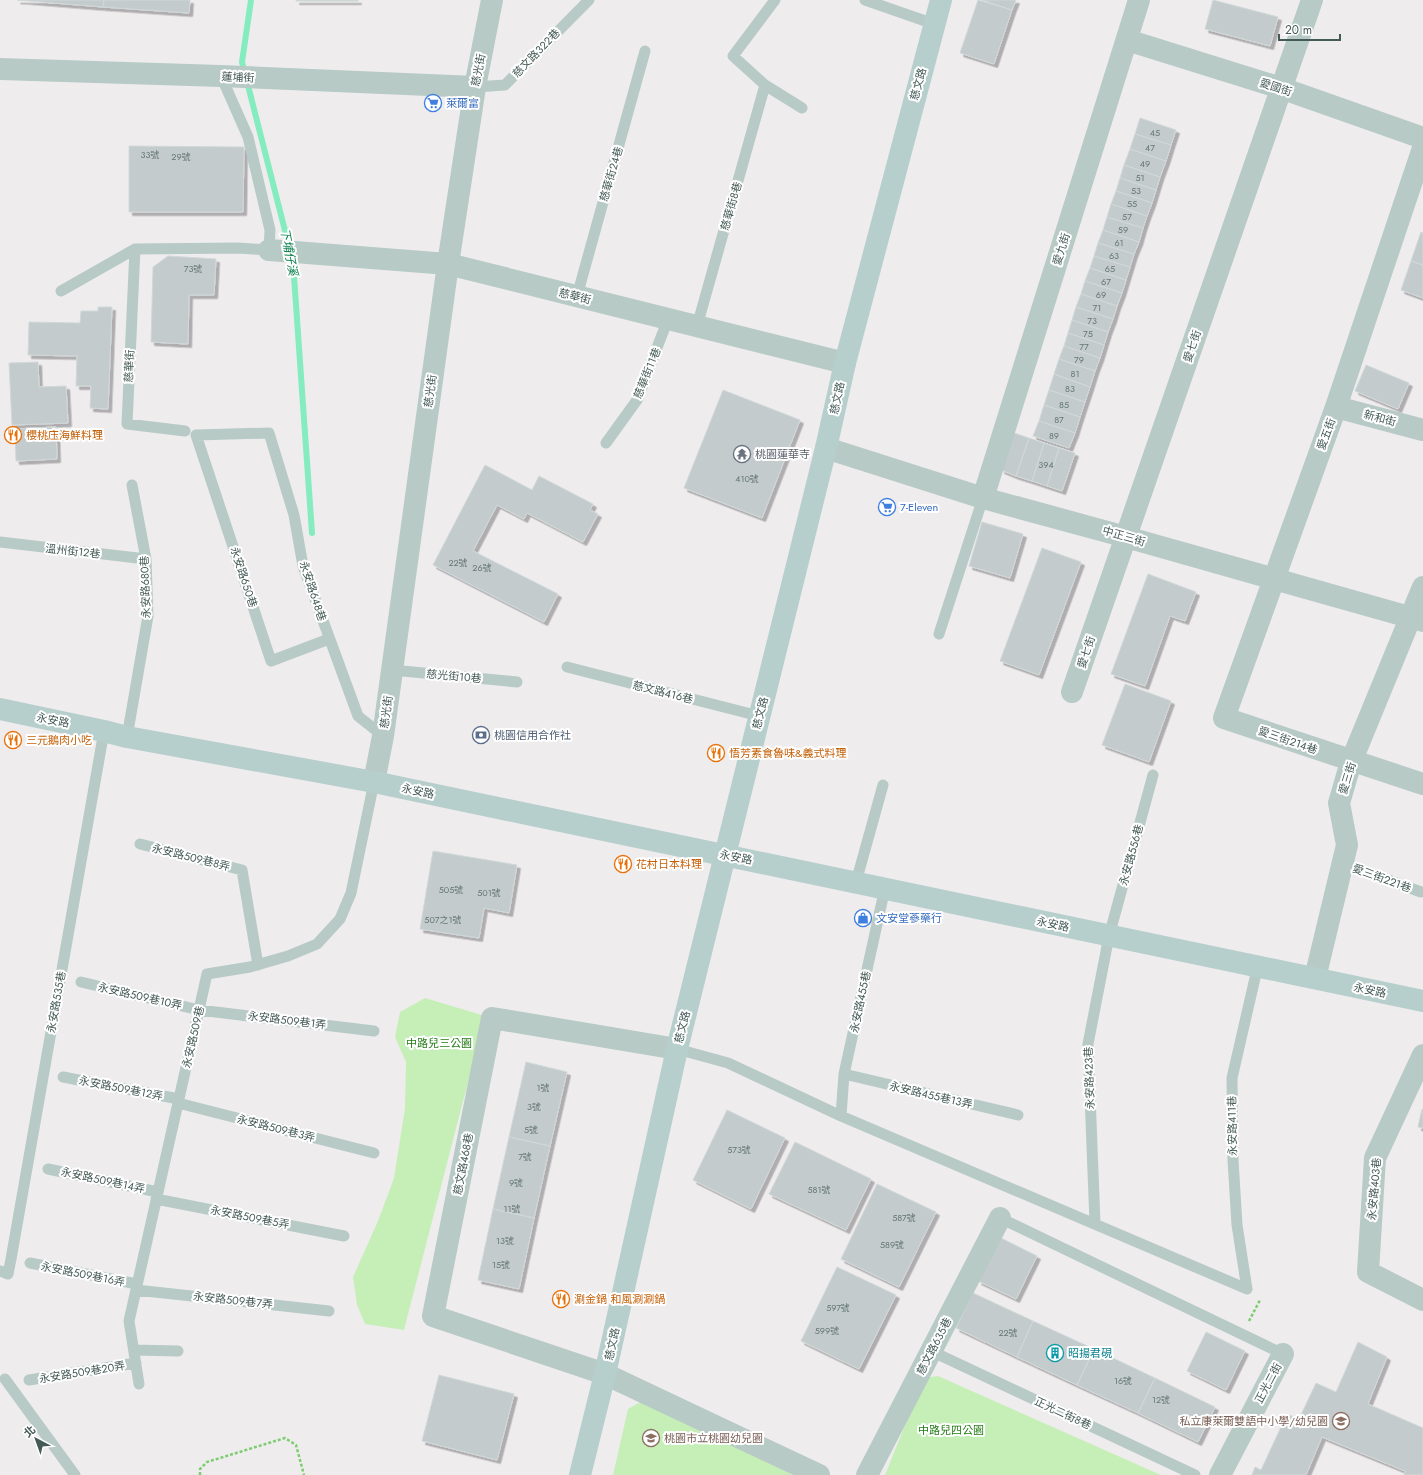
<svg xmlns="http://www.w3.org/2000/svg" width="1423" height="1475" viewBox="0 0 1423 1475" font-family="Jost,'Noto Sans TC',sans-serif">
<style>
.green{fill:#c6efb8}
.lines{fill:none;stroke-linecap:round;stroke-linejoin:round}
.stream{stroke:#84ecbf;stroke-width:6}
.building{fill:#c3cbcc;stroke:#d0d8d8;filter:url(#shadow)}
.path{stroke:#7dcd70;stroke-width:2.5;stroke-dasharray:3 2;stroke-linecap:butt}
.lane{stroke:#b7cac6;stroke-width:11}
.street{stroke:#b7cac6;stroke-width:22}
.secondary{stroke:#b7cfcc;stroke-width:22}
.labels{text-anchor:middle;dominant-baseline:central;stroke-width:4;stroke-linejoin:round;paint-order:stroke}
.number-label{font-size:9px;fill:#647674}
.street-label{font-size:11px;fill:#445a56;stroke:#fff}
.shop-label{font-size:11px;fill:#366cbe;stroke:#fff;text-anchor:start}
.food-label{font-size:11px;fill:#c56008;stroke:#fff;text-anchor:start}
.worship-label{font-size:11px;fill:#5b616d;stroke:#fff;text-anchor:start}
.service-label{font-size:11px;fill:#4e5e75;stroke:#fff;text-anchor:start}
.park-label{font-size:11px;fill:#237b15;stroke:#fff}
.culture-label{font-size:11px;fill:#0d838f;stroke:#fff;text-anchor:start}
.education-label{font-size:11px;fill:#785e54;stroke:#fff;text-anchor:end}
.water-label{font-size:12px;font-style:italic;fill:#0c824e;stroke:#fff}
</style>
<defs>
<filter id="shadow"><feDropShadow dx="3.5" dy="3.5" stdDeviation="0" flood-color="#0004"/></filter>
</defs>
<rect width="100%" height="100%" fill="#efecee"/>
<path class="green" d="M425,998L485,1016L404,1330L365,1324L357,1305L353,1277L378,1221L394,1178L405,1108L406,1062L395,1037L400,1012Z
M938,1376L1161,1475H885L924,1378Z
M642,1401L793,1475H613L628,1409Z"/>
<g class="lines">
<path class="stream" d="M251,0L242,62L293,262L312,533"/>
</g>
<path class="building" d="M17,0H104L103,7Z
M104,0H190L189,13L103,7Z
M296,0H358V1H296Z
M978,0L1012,10L994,64L960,53Z
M982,0H1016L1012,10Z
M1213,0L1278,17L1270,46L1205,29Z
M1140,118L1176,130L1171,145L1135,134Z
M1135,134L1171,145L1166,161L1130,149Z
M129,146L244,147L243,212H129Z
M1130,149L1166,161L1160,177L1124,165Z
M1124,165L1160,177L1156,190L1120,178Z
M1120,178L1156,190L1152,203L1116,191Z
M1116,191L1152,203L1147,216L1111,204Z
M1111,204L1147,216L1143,228L1107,217Z
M1107,217L1143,228L1139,242L1103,230Z
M1103,230L1139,242L1134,254L1098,243Z
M1421,232L1423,233V265L1411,261Z
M1098,243L1134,254L1130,267L1094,256Z
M168,256L216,259L214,295H189L188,344L151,342L153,267Z
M1094,256L1130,267L1126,280L1090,268Z
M1411,261L1423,265V298L1401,290Z
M1090,268L1126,280L1122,293L1085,281Z
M1085,281L1122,293L1117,306L1081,294Z
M1081,294L1117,306L1113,319L1076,307Z
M98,307H112L108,409L90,408L91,386H76L77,356L28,355L29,322L80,323L81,311H98Z
M1076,307L1113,319L1108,332L1072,320Z
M1072,320L1108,332L1104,345L1068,333Z
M1068,333L1104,345L1100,358L1064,346Z
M1064,346L1100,358L1095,371L1059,359Z
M1059,359L1095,371L1090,387L1054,374Z
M38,362L39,387L66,386L68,423L12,425L9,363Z
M1366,365L1409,383L1398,409L1355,391Z
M1054,374L1090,387L1085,402L1049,390Z
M723,390L800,420L762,518L684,488Z
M1049,390L1085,402L1080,417L1044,405Z
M1044,405L1080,417L1075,433L1039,421Z
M1039,421L1075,433L1069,448L1033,436Z
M56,427L57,459L16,461L15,429Z
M1014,433L1029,438L1016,476L1001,470Z
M1029,438L1044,443L1032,481L1016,476Z
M1044,443L1059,448L1047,486L1032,481Z
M1059,448L1075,453L1062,491L1047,486Z
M485,465L532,490L539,476L593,504L590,510L598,514L583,542L527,513L524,519L497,505L473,551L558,594L544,622L433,565Z
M982,522L1023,534L1010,578L969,566Z
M1042,548L1081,562L1039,675L1000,661Z
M1148,574L1196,592L1185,621L1170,616L1145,686L1111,674Z
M1125,684L1171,701L1149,762L1102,745Z
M433,851L517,865L509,913L484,908L479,938L420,929Z
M526,1062L567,1072L550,1146L509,1137Z
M1422,1109H1423V1128L1418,1127Z
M727,1110L785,1138L751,1209L693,1180Z
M509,1137L550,1146L534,1218L493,1209Z
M795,1142L871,1179L846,1230L769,1194Z
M877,1184L936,1212L899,1287L841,1259Z
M493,1209L534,1218L519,1289L478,1280Z
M999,1237L1037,1256L1016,1299L978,1281Z
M837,1267L896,1295L859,1369L801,1341Z
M973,1293L1033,1321L1017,1357L956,1328Z
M1033,1321L1094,1349L1077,1385L1017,1357Z
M1206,1332L1245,1351L1226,1390L1187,1371Z
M1358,1342L1387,1357L1368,1404L1423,1428V1475H1404L1405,1471L1322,1437L1306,1475H1252L1255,1467L1261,1470L1287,1414L1299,1419L1316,1383L1336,1392Z
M1094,1349L1155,1378L1138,1413L1077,1385Z
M439,1375L514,1394L497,1460L422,1441Z
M1155,1378L1215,1407L1198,1442L1138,1413Z"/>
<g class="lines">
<path class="path" d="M1249,1321L1260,1300
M200,1475V1469L207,1462L285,1438L296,1445L304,1475"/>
<path class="lane" d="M775,0L733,56L765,85L802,108
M865,0L934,24
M475,87L505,85L589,0
M135,249L127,424L185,431
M61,291L135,249L238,248L269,250L270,230L248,137L221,76
M577,296L645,51
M697,326L765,85
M606,443L637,400L668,319
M0,542L146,559
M939,634L983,498
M329,639L271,661L196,435L269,433L294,515L303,566L358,716L383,736
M567,667L759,716
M392,670L517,682
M127,737L148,616L146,559L132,485
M140,844L242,870L258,965
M1342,863L1421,892
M856,882L883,785
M81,982L199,1010L374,1031
M677,1049L728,1063L841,1116L1247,1289
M844,1074L1018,1115
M63,1077L179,1099
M178,1103L374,1153
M841,1116L844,1074L885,888
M48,1169L158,1192
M156,1199L344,1236
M1000,1218L1283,1354
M1095,1223L1088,1044L1109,936L1153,775
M30,1263L137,1284
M0,1271L8,1274L11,1259L104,731
M1247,1289L1237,1225L1233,1160L1232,1078L1258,965
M136,1290L329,1311
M134,1350L178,1351
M931,1351L1195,1475
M5,1379L75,1475
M29,1380L136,1363
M139,1384L129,1321L207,974L250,967L288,956L317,944L340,919L351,893L374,782"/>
<path class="street" d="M1127,40L1281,88L1423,138
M0,69L221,76L475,87
M1423,148L1336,407L1224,718L1423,784
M269,250L448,264L845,363
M1336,407L1423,430
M826,448L983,498L1126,537L1423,621
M983,498L1139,0
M1072,692L1312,0
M374,782L383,736L448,264L475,87L492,0
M1315,978L1347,845L1339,803L1351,762L1423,587
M677,1049L492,1018L433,1316L605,1374L819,1475
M1423,1055L1375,1158L1368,1272L1423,1300
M867,1475L1000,1218
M1220,1475L1283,1354"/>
<path class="secondary" d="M0,709L104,731L127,737L374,782L1423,1001
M580,1475L605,1374L677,1049L826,448L845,363L941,0"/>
</g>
<defs>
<g id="supermarket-ring" transform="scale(0.9)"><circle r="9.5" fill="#fff" stroke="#3f7fe0" stroke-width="1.5"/><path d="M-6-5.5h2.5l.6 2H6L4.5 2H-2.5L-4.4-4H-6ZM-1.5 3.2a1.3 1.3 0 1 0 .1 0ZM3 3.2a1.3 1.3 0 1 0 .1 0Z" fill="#3f7fe0"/></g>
<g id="restaurant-ring" transform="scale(0.9)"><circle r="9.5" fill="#fff" stroke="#e8710a" stroke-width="1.5"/><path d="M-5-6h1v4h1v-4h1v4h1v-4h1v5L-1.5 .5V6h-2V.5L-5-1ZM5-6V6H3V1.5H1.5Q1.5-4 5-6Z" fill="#e8710a"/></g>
<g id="temple-ring" transform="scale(0.9)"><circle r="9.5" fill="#fff" stroke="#6b7280" stroke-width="1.5"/><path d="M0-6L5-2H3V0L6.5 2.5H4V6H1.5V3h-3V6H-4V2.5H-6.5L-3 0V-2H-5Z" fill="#6b7280"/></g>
<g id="bank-ring" transform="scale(0.9)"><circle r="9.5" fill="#fff" stroke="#5c6f8a" stroke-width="1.5"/><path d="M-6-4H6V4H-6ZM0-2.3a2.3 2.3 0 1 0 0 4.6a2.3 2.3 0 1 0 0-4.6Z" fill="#5c6f8a"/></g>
<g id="shop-ring" transform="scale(0.9)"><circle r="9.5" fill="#fff" stroke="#3f7fe0" stroke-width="1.5"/><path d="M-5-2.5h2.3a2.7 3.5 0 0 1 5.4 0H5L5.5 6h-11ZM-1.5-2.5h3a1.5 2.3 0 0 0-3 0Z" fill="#3f7fe0"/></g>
<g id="building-ring" transform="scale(0.9)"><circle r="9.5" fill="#fff" stroke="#0f9aa8" stroke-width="1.5"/><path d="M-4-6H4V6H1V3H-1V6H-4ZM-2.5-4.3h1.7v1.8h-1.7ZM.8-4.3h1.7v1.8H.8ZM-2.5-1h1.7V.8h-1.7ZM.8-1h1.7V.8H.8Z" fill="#0f9aa8"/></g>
<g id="school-ring" transform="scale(0.9)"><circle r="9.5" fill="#fff" stroke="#8d6e63" stroke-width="1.5"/><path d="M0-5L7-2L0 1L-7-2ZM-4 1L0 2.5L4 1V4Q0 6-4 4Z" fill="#8d6e63"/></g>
</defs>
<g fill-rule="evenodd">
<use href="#supermarket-ring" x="433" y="103"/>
<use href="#restaurant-ring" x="13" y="435"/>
<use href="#temple-ring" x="742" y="454"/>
<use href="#supermarket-ring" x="887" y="507"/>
<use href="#bank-ring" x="481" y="735"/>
<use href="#restaurant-ring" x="13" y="740"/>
<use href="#restaurant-ring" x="716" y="753"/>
<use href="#restaurant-ring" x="623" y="864"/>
<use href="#shop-ring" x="863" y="918"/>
<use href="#restaurant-ring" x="561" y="1299"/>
<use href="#building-ring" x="1055" y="1353"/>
<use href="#school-ring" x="1341" y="1421"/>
<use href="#school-ring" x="651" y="1438"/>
</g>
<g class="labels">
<g class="number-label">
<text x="1155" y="132">45</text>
<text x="1150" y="147">47</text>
<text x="150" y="154">33號</text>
<text x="181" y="156">29號</text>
<text x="1145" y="163">49</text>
<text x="1140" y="177">51</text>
<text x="1136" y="190">53</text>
<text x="1132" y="203">55</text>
<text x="1127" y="216">57</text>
<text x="1123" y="229">59</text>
<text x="1119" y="242">61</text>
<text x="1114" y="255">63</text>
<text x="193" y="268">73號</text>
<text x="1110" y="268">65</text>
<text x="1106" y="281">67</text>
<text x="1101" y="294">69</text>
<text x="1097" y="307">71</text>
<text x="1092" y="320">73</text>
<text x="1088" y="333">75</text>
<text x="1084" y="346">77</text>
<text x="1079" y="359">79</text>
<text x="1075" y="373">81</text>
<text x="1070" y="388">83</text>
<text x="1064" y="404">85</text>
<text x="1059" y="419">87</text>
<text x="1054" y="435">89</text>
<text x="1046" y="464">394</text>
<text x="747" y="478">410號</text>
<text x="458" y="562">22號</text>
<text x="482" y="567">26號</text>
<text x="451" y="889">505號</text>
<text x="489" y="892">501號</text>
<text x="443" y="919">507之1號</text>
<text x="543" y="1087">1號</text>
<text x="534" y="1106">3號</text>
<text x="531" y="1129">5號</text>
<text x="739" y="1149">573號</text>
<text x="525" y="1156">7號</text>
<text x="516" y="1182">9號</text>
<text x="819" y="1189">581號</text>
<text x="512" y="1208">11號</text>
<text x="904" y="1217">587號</text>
<text x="505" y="1240">13號</text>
<text x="892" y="1244">589號</text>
<text x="501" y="1264">15號</text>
<text x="838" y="1307">597號</text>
<text x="827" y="1330">599號</text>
<text x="1008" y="1332">22號</text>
<text x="1123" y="1380">16號</text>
<text x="1161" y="1399">12號</text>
</g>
<g class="street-label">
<text transform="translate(536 53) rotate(-46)">慈文路322巷</text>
<text transform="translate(478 70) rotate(-79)">慈光街</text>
<text transform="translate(238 77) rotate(3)">蓮埔街</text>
<text transform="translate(918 84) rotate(-75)">慈文路</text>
<text transform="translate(1276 87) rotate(18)">愛國街</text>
<text transform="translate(611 174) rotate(-74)">慈華街24巷</text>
<text transform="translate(731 206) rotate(-74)">慈華街8巷</text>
<text transform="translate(1061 249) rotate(-73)">愛九街</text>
<text transform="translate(575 296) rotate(14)">慈華街</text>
<text transform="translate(1192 346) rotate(-71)">愛七街</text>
<text transform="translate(129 366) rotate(-87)">慈華街</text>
<text transform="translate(647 373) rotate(-68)">慈華街11巷</text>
<text transform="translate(430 391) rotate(-82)">慈光街</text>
<text transform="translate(837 398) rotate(-78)">慈文路</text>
<text transform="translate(1380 418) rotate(15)">新和街</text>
<text transform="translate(1326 434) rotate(-70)">愛五街</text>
<text transform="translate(1124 536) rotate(16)">中正三街</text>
<text transform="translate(73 551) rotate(6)">溫州街12巷</text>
<text transform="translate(244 577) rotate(72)">永安路650巷</text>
<text transform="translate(145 587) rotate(-92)">永安路680巷</text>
<text transform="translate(313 591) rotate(72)">永安路648巷</text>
<text transform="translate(1086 652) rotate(-71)">愛七街</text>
<text transform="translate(454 676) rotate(5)">慈光街10巷</text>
<text transform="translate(663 692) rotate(14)">慈文路416巷</text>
<text transform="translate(386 712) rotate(-82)">慈光街</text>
<text transform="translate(760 713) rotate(-76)">慈文路</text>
<text transform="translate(53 720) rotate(11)">永安路</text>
<text transform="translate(1288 740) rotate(19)">愛三街214巷</text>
<text transform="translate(1347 778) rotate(-73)">愛三街</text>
<text transform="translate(418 791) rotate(12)">永安路</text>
<text transform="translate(1131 855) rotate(-75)">永安路556巷</text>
<text transform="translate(191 857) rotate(14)">永安路509巷8弄</text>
<text transform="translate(736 857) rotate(11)">永安路</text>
<text transform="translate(1382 878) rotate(20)">愛三街221巷</text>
<text transform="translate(1053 924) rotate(12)">永安路</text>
<text transform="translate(1370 990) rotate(12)">永安路</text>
<text transform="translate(140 996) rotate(13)">永安路509巷10弄</text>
<text transform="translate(56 1002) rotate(-80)">永安路535巷</text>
<text transform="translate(860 1002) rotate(-78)">永安路455巷</text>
<text transform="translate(287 1020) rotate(7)">永安路509巷1弄</text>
<text transform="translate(682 1027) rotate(-76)">慈文路</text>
<text transform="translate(193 1037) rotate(-77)">永安路509巷</text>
<text transform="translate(1089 1078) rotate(-92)">永安路423巷</text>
<text transform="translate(121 1088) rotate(11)">永安路509巷12弄</text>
<text transform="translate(931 1095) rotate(13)">永安路455巷13弄</text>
<text transform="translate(1232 1126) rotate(-91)">永安路411巷</text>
<text transform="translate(276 1128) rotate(14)">永安路509巷3弄</text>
<text transform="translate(463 1164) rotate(-79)">慈文路468巷</text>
<text transform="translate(103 1180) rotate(12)">永安路509巷14弄</text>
<text transform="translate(1374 1189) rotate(-85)">永安路403巷</text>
<text transform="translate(250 1217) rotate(11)">永安路509巷5弄</text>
<text transform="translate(83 1274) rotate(11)">永安路509巷16弄</text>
<text transform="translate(233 1300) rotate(6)">永安路509巷7弄</text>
<text transform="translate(612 1344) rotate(-78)">慈文路</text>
<text transform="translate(934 1346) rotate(-63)">慈文路635巷</text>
<text transform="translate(82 1372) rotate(-9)">永安路509巷20弄</text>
<text transform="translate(1268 1383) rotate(-62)">正光二街</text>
<text transform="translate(1063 1413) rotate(25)">正光二街8巷</text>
</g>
<g class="shop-label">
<text x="446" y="103">萊爾富</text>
<text x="900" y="507">7-Eleven</text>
<text x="876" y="918">文安堂蔘藥行</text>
</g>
<g class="food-label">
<text x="26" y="435">櫻桃庒海鮮料理</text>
<text x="26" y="740">三元鵝肉小吃</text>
<text x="729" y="753">悟芳素食魯味&amp;義式料理</text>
<text x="636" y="864">花村日本料理</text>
<text x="574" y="1299">涮金鍋 和風涮涮鍋</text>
</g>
<g class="worship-label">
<text x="755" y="454">桃園蓮華寺</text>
</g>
<g class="service-label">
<text x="494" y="735">桃園信用合作社</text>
</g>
<g class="park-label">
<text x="439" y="1043">中路兒三公園</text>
<text x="951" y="1430">中路兒四公園</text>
</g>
<g class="culture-label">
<text x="1068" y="1353">昭揚君硯</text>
</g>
<g class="education-label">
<text x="1328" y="1421">私立康萊爾雙語中小學/幼兒園</text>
<text x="664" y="1438" text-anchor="start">桃園市立桃園幼兒園</text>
</g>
<g class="water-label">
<text transform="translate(289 252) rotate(79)">下埔仔溪</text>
</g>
</g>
<g transform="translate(36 1439) rotate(319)" stroke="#ffffff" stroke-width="3" paint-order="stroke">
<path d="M0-3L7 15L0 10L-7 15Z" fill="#445a56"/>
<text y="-6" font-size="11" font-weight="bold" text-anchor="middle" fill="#445a56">北</text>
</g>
<path d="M1279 34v6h61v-6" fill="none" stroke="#445a56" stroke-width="2"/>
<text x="1285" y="34" font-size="12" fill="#445a56" stroke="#ffffff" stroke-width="3" paint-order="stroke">20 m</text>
</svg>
